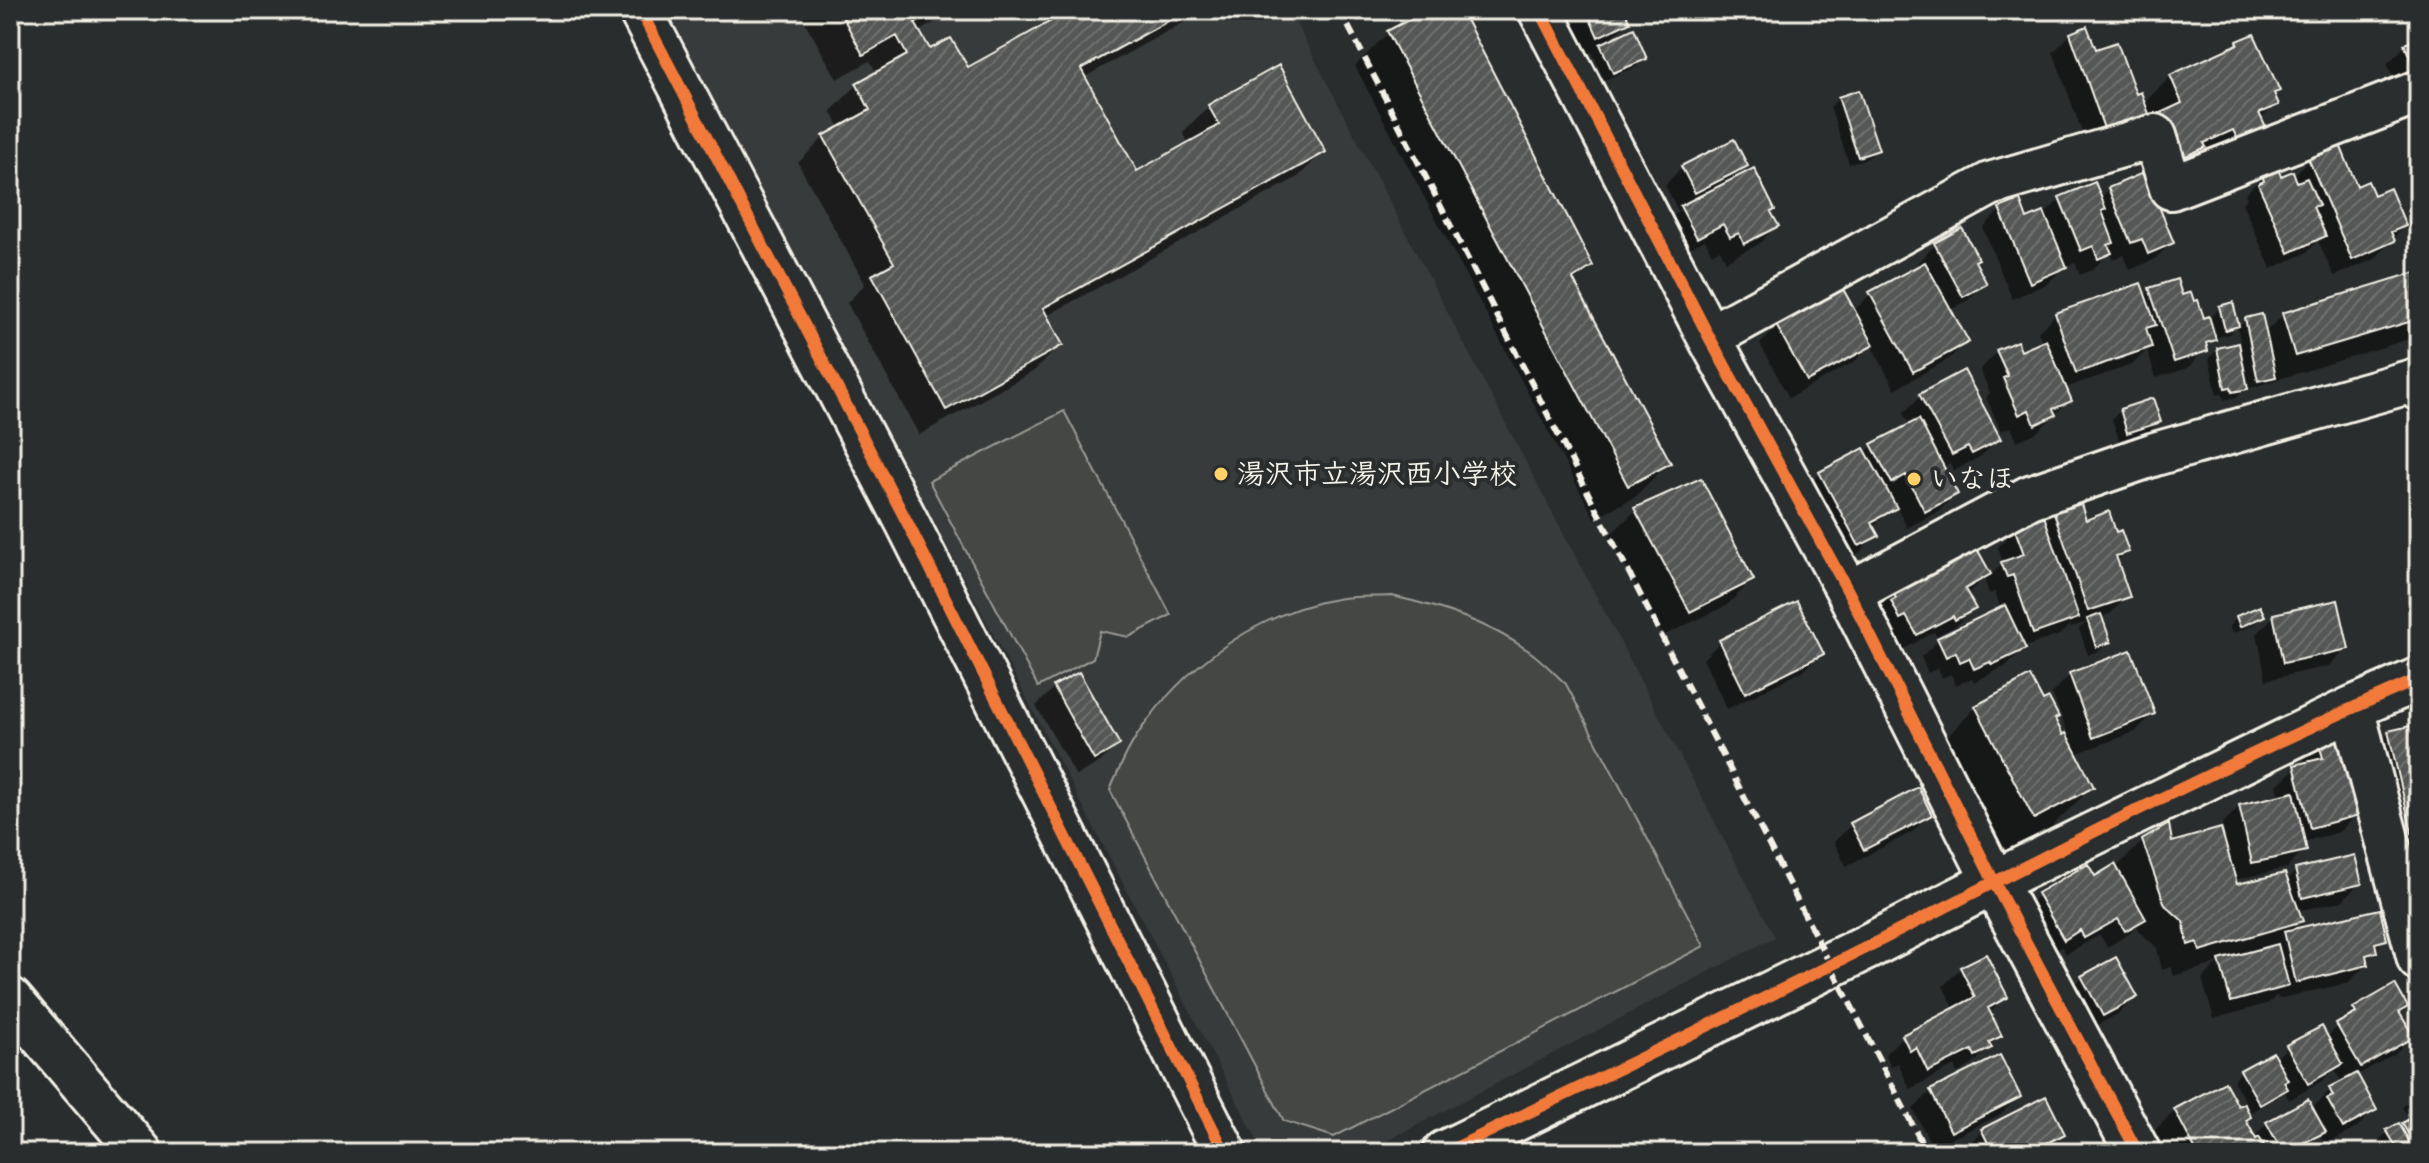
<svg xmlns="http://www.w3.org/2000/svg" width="2429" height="1163" viewBox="0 0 2429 1163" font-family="'Comic Neue','Klee One',sans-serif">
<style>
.built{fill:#373a3a}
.green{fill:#444645;stroke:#9c9c96;stroke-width:2}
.shadow{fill:#0007}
.building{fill:url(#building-hatch);stroke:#f4f1e8;stroke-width:2}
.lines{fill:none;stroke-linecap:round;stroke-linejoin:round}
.street-casing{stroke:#f4f1e8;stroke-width:48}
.secondary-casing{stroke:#f4f1e8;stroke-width:50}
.street{stroke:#2a2d2e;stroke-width:42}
.secondary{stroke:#2a2d2e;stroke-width:44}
.rail{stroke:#f4f1e8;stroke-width:6;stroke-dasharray:12 6;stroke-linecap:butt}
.cycleway-casing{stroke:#2a2d2e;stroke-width:17}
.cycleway{stroke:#f17a3a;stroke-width:12}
.poi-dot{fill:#ffd166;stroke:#2a2d2e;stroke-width:3}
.labels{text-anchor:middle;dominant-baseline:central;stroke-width:8;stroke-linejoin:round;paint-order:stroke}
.poi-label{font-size:28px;font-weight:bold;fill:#f4f1e8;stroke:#2a2d2e;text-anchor:start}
</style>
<defs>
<pattern id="building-hatch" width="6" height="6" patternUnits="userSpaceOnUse" patternTransform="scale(2)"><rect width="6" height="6" fill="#555756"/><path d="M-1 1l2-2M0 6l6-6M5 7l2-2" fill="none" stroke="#6e706e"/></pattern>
</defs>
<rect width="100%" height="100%" fill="#2a2d2e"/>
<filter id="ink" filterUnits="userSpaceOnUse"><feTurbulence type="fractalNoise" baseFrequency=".0125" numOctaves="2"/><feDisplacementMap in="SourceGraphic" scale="16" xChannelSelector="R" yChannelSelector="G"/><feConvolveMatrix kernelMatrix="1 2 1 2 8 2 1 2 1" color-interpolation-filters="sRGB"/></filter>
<g filter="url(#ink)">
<path class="built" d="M667,10H1289L1775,937L1364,1153H1264Z"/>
<path class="green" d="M1064,411L1171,615L1129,637L1100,631L1093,658L1038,687L929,481Z
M1392,596C1441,607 1487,622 1529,651C1542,660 1554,673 1566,684L1704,946L1334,1137L1284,1121L1110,790C1121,765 1131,741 1148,720C1193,659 1266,609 1342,598C1359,596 1376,597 1392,596Z"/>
<path class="shadow" d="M798,10H956L918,32L929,52L967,70L1075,10H1197L1186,21L1083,78L1136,173L1189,144L1183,132L1209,106L1324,151L1298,177L1045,317L1060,345L1034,371L919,435L847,303L865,284L798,163L824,137L840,128L831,111L857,85L877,74L870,61L837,79Z
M1432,10H1459L1590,266L1573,283L1668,463L1635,497L1594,518L1355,66L1388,33Z
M1548,10H1622L1628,22L1607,42L1645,58L1636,67L1604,80L1592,52L1572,62Z
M2071,34L2094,52L2143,104L2171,76L2232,49L2238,43L2277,90L2273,95L2277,104L2260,120L2265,131L2187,164L2133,142L2089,151L2053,52Z
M2419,40V86L2401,94L2387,64L2405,46Z
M1839,98L1877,150L1868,158L1849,164L1830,107Z
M2309,160L2373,198L2404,226L2375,259L2334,276L2318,241L2306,253L2271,269L2242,203L2247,198L2245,194L2263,176L2280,179L2293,176Z
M1746,165L1729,182L1769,213L1776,226L1759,244L1726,261L1720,249L1712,254L1705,240L1678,254L1664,226L1678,211L1665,185L1682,167Z
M2109,189L2172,242L2154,260L2130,270L2124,255L2113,259L2110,252L2092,270L2080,275L2075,263L2064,267L2047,284L2012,299L1983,228L2000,210L2026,221L2045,214L2060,199H2100Z
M1935,245L1973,262L1985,283L1967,301L1950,310L1967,341L1949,359L1895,389L1871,345L1854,362L1789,398L1760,344L1778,327L1853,311L1871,294L1920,267L1918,262Z
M2419,273V336L2250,388L2241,346L2238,347L2246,388L2237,397L2224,400L2222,394L2217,395L2209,358L2218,349L2241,345L2237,326L2229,334L2214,338L2188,368L2156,378L2147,350L2132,365L2065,388L2070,400L2036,433L2017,441L2011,427L2001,431L1986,398L1990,393L1980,370L1997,352L2020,354L2043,344L2038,332L2056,314L2144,296L2150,290L2181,298L2203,320L2213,337L2217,336L2211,317L2220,308L2232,305L2238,328L2246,320L2264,333L2283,315Z
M1921,396L1999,439L1981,456L1954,471L1950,463L1942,467L1956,494L1938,512L1907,528L1896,506L1872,527L1876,535L1859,553L1841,563L1803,492L1820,474L1865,453L1872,446L1910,426L1903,413Z
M2121,410L2158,422L2150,430L2119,440L2112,419Z
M1636,510L1752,580L1726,606L1663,636L1609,536Z
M2054,512L2115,534L2126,552L2116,562L2127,596L2110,614L2100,617L2109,642L2100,650L2088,655L2079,629L2087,622L2070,628V625L2059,635L2025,647L2006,666L1974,682L1972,678L1956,686L1951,674L1942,678L1938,668L1928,673L1921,657L1938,640L2001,609L1995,592L1989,594L1984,579L1966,595L1973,608L1956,626L1936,636L1934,632L1899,652L1875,610L1893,592L1974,548L1990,576L2003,563L1998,547L2015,529L2044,522Z
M2263,616L2254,624L2232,634L2229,626L2237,618Z
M2274,616L2346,648L2329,666L2266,680L2257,633Z
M1720,642L1821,653L1803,671L1727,709L1703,659Z
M1078,674L1118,744L1100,762L1076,776L1036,706L1054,688Z
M2070,675L2153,714L2135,732L2075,754L2092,787L2046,832L1988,863L1931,753L1976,707L2053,720L2062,737L2068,734L2052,693Z
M2419,726V843L2395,849L2371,751L2389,733Z
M2320,745L2357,814L2339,832L2303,842L2304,850L2287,868L2234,880L2236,886L2286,881L2296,871L2360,883L2342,901L2297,911L2301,920L2289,932L2384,939L2365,961L2366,965L2348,983L2278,999L2277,995L2269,1003L2214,1019L2202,979L2219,963L2174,976L2171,967L2162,970L2157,948L2139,931L2137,925L2126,936L2107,947L2100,935L2066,954L2062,947L2046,956L2021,912L2039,895L2094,879L2115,869L2143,841L2171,844L2226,840L2222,824L2240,806L2280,797L2277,785Z
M1930,814L1912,832L1846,866L1834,842L1852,824Z
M2419,966V992L2410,975Z
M1961,968L2005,997L1989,1014L1999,1036L1972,1065L1957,1073L1954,1066L1910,1089L1898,1063L1891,1067L1885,1054L1903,1036L1955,1010L1943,986Z
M2082,977L2136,997L2118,1014L2085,1032L2064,995Z
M2406,1006L2398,1014L2412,1037L2394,1054L2356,1076L2374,1110L2357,1128L2325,1145L2320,1135L2299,1153H2158L2149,1136L2175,1110L2237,1109L2249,1117L2244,1122L2253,1138L2267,1123L2311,1109L2330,1090L2342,1083L2334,1069L2322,1081L2289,1100L2284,1090L2277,1097L2251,1112L2233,1080L2241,1072L2275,1059L2288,1047L2326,1038L2355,1009Z
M1931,1091L2018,1097L2001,1114L1933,1148L1913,1109Z
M2419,1094V1147L2409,1153H2387L2379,1140L2388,1132L2410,1121L2402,1107Z
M1982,1131L2062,1133L2041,1153H1967L1965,1148Z"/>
<path class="building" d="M839,10H939L915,23L930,49L951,38L968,67L1071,10H1188L1081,69L1137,171L1219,125L1208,105L1279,65L1326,152L1043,308L1063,345L946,410L872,275L894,263L823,136L870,110L856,83L907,55L897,36L863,55Z
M1427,10H1461L1593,266L1573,279L1671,463L1628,486L1387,31Z
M1586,10H1624L1630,22L1598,37Z
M2087,26L2096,49L2117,42L2136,94L2141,92L2153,125L2106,134L2070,33Z
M1634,28L1647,59L1613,73L1600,44Z
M2254,34L2280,91L2274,93L2279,105L2259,113L2268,132L2240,144L2233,130L2204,143L2206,147L2179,159L2158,114L2182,103L2170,75L2238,44L2237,41Z
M2419,37V77L2404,44Z
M1859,90L1879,150L1858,157L1838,97Z
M1734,139L1748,166L1695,193L1681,166Z
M2340,145L2357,186L2368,181L2374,195L2390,188L2406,226L2391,232L2395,241L2352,260L2308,158Z
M2277,167L2281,176L2293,171L2297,182L2307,178L2319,205L2313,207L2326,236L2289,253L2258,184L2264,181L2262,174Z
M1754,168L1775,210L1771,212L1779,226L1744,244L1739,233L1730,237L1723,224L1697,238L1680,206Z
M2145,172L2174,243L2148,254L2142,239L2131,243L2108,188Z
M2095,182L2106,209L2102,211L2114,243L2108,245L2112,253L2098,259L2093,246L2081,251L2059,197Z
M2020,200L2027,219L2044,212L2067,267L2030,283L1999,208Z
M1962,228L1979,259L1975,261L1987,284L1963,297L1934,243Z
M1925,262L1969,342L1913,372L1869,292Z
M2419,271V319L2295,356L2282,313Z
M2177,279L2182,295L2191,292L2194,301L2198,300L2204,318L2209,316L2216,340L2206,343L2208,351L2174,362L2149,288Z
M2141,283L2156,325L2146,328L2152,347L2076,373L2055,313Z
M1843,289L1874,345L1807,381L1776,325Z
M2233,302L2239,326L2225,330L2219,306Z
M2262,314L2276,377L2258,381L2245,318Z
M2046,340L2072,401L2053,409L2056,415L2035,425L2029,410L2019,415L2003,378L2008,376L1996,350L2017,341L2021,351Z
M2239,343L2248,389L2232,392L2231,387L2225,388L2217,348Z
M1964,370L2001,439L1972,454L1968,447L1952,455L1919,394Z
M2153,398L2161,422L2127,433L2120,409Z
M1919,419L1958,494L1925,512L1906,475L1892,483L1871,444Z
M1864,448L1897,508L1871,522L1879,536L1859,546L1819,472Z
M1701,478L1754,580L1690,612L1634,508Z
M2080,501L2086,520L2109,511L2116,532L2121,530L2129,552L2116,556L2130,597L2088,611L2053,510Z
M2044,516L2079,618L2033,634L2013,575L2007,577L2001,562L2024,554L2014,527Z
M1975,545L1991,574L1965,589L1976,609L1955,620L1953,616L1917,635L1906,616L1900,619L1891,601L1896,598L1892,591Z
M2338,600L2349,649L2283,663L2273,614Z
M1797,601L1824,654L1745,693L1719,640Z
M2005,605L2026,649L1992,665L1990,662L1974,669L1969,658L1960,662L1956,652L1946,657L1937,638Z
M2260,606L2265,616L2240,627L2236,616Z
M2101,614L2111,642L2096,647L2087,619Z
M2131,650L2155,714L2093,738L2069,673Z
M1079,672L1120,745L1094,760L1053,686Z
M2030,676L2043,701L2049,698L2059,717L2055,719L2063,735L2066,733L2094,787L2034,819L1975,706Z
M2419,724V831L2412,833L2388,731Z
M2339,738L2359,815L2310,828L2294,765L2323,758L2319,744Z
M1918,787L1932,815L1864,850L1850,823Z
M2294,792L2307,851L2252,863L2239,805Z
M2169,824L2172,842L2221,828L2237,884L2285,873L2303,921L2200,951L2197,942L2188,945L2183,921L2165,905L2142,840Z
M2355,855L2362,884L2302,898L2295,869Z
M2088,864L2095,876L2115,864L2146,919L2125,931L2118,919L2084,938L2080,930L2064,940L2037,893Z
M2380,909L2387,940L2375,943L2377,952L2366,955L2368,965L2296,983L2284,931Z
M2278,944L2289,986L2231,1002L2219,960Z
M1986,954L2008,997L1988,1008L2002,1036L1989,1042L1992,1048L1975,1056L1972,1050L1928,1072L1916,1047L1910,1051L1902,1035L1975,997L1960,967Z
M2116,957L2138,997L2103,1016L2081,976Z
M2395,984L2408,1007L2399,1012L2414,1037L2361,1067L2336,1024L2356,1013L2353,1008Z
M2322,1026L2343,1064L2308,1084L2286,1045Z
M2273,1052L2288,1080L2284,1082L2288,1089L2260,1105L2240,1070Z
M2000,1055L2021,1097L1951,1132L1930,1090Z
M2357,1073L2377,1110L2343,1128L2327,1099L2333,1096L2329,1088Z
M2225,1082L2238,1106L2244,1103L2251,1117L2246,1120L2256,1139L2259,1137L2268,1153H2197L2174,1109Z
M2419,1092V1115L2410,1097Z
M2046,1096L2065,1134L2027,1153H1993L1981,1129Z
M2308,1099L2326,1132L2283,1153L2266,1122Z
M2415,1116L2419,1124V1146L2416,1147L2402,1123Z
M2399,1123L2413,1148L2403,1153H2400L2386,1130Z
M1958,1143L1963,1153H1944L1943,1150Z
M2092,1144L2098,1153H2075Z
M2324,1145L2328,1153H2310Z"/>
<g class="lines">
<g class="street-casing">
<path id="street" d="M640,10L907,522L1225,1153
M1540,10L1709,337L1849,593L1994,882L2352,708L2419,679
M1709,337L1990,184L2155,136L2171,188L2419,92
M1849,593L2030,497L2155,454L2416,380L2419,389
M2352,708L2419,959
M10,999L141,1153"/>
</g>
<g class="secondary-casing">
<path id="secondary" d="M1445,1153L1869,946L1994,882L2138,1153"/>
</g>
<use href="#street" class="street"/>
<use href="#secondary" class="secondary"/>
<path class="rail" d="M1340,10L1927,1153"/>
<g class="cycleway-casing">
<path id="cycleway" d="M640,10L907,522L1225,1153
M1540,10L1709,337L1849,593L1994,882L2138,1153
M1445,1153C1586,1084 1729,1017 1869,946C2050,854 2232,759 2419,679"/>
</g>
<use href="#cycleway" class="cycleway"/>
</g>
</g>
<g class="poi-dot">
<circle cx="1221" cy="474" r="8"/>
<circle cx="1914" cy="479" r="8"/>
</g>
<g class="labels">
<g class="poi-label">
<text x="1237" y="474">湯沢市立湯沢西小学校</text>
<text x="1930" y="479">いなほ</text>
</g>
</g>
<rect width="2429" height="1163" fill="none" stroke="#2a2d2e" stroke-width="40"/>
<rect x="20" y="20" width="2389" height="1123" fill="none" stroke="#f4f1e8" stroke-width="3" filter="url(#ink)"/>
</svg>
